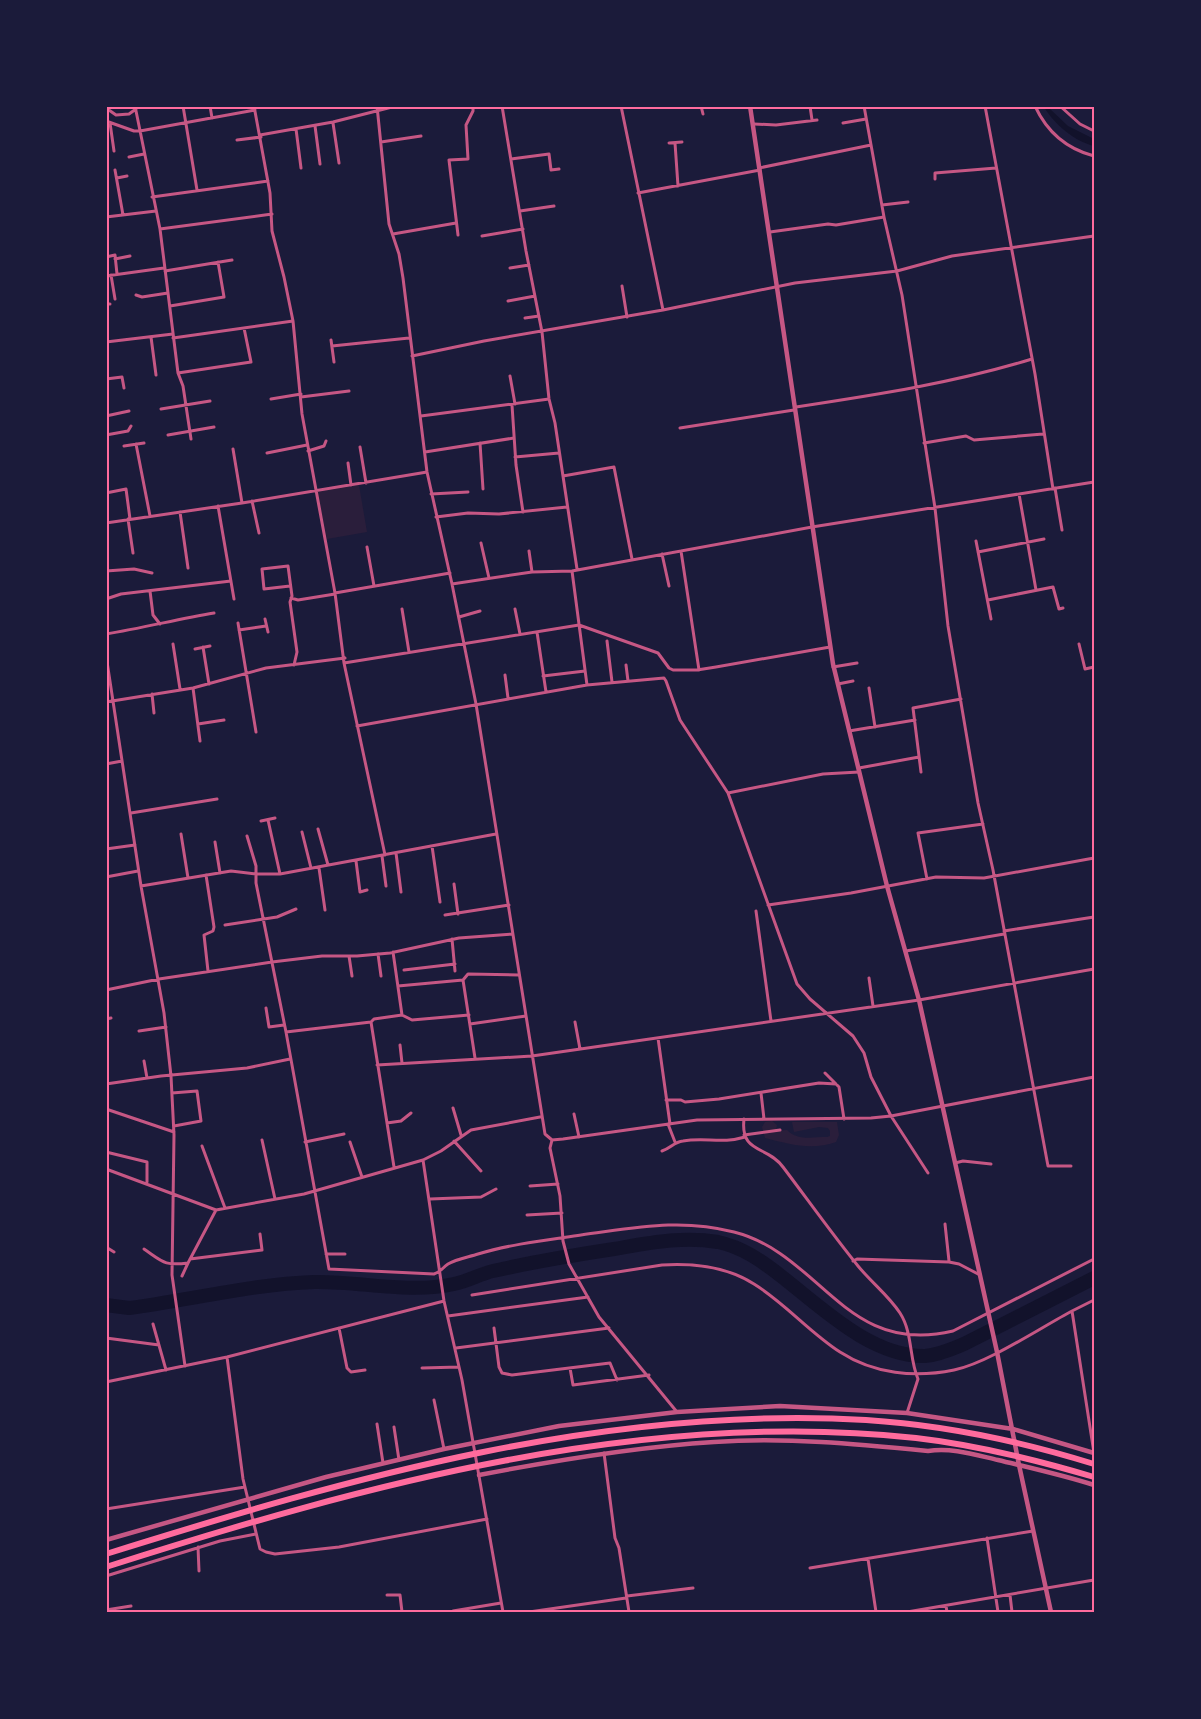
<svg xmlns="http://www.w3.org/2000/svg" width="1201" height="1719" viewBox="0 0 1201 1719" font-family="'Exo 2',sans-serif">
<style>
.green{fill:#2a1e3b}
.water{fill:#12122b}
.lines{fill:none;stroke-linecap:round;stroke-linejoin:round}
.river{stroke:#12122b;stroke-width:14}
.minor{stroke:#c65784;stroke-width:3}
.tertiary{stroke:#c65784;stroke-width:4.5}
.motorway{stroke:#ff6b9d;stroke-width:6}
.neatline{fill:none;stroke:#ff6b9d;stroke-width:2}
</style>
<rect width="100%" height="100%" fill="#1b1b3a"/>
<path class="green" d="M359,485L367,532L327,539L317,492Z
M772,1121L777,1125L776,1131L787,1130C798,1141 812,1137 827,1137L830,1136V1131L828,1128L819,1127L794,1132L792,1122H837L839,1135L836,1142C811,1151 789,1144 765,1138L762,1127L765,1122Z"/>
<path class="water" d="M1044,107H1048L1068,126L1094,139V146C1074,141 1054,124 1044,107Z"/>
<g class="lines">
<path class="river" d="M106,1305L129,1308C189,1300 254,1284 314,1282C360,1281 409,1294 454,1284C468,1281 480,1274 493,1271C533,1262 574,1255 614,1249C649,1243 682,1236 718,1242C742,1247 762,1261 781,1276C821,1307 871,1357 925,1356C939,1355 952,1349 964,1344L1094,1278"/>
<path class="minor" d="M135,106L160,229L178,373L183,386L191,439
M183,106L197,190
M210,106L212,118
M254,106L270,193L272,231L284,277L293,321L302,414L335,593L344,663L385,855
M377,106L389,224L399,254L403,278L427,472L452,584L476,704L545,1134L552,1140L563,1139L697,1120L871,1118L891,1116L1094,1077
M502,106L526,251L542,332L549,399L555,423L577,569
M621,106L663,310
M660,106H666
M701,106L703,114
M715,106V107
M810,106L812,120
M864,106L884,217L902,295L935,508L948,626L978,803L993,870L1048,1166H1071
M985,106L1035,374L1053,489
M1035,106C1047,132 1067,149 1094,156
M1060,106L1080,124L1094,131
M106,108L116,115L129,114L136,109
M106,121L134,131H140L255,110
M110,123L114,151
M333,123L339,163
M843,123L866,119
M754,124L776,125L817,120
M315,126L320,164
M296,129L301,168
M260,135L333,122L396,106
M237,140L261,137
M381,142L421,136
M669,143L682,142
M675,143L678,186
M129,157L144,154
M511,159L549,154L551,170L559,169
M759,168L871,145
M115,170L123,215
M117,178L127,176
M935,179V173L996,168
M638,193L760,170
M152,197L268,181
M882,205L908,202
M520,211L554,206
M106,217L156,211
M160,229L272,214
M770,232L828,224L836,225L884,217
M393,234L456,223
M458,235L449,160L468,159L466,125L473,111V106
M482,236L523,229
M106,257L115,255L117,274
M115,259L130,256
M510,268L529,265
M165,271L232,260
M111,275L115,299
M106,276L164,268
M622,286L627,317
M136,295L142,297L168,293
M508,301L535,296
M106,304H110
M170,306L224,297L218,262
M525,318L539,316
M151,337L156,375
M173,338L293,321
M331,340L334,362
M106,342L173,334
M332,346L409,338
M412,356L484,341L663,310L795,283L897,271L952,256L1094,236
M178,373L251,362L244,328
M510,376L515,404
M106,379L122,377L124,388
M301,397L349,391
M271,399L301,394
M512,405L516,465L523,512
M796,407C875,395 954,383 1032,359
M161,409L210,401
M106,416L129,411
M421,416L549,399
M680,428L794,410
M106,435L128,431L131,426
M168,435L214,427
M480,443L483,489
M924,443L966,436L974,440L1043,434
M136,444L150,516
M124,446L144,443
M360,447L366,483
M233,449L242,503
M308,451L324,446L326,441
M425,452L514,438
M267,453L307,445
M515,457L559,453
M348,463L351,485
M563,476L614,467L632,559
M1055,488L1062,530
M106,493L126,489L130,519
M431,494L468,492
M1019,494L1036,590
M252,501L259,533
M218,506L234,599
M180,512L188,568
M436,517L468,513L499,514L567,507
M128,519L133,553
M106,523L242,503L427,472
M976,541L991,619
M481,543L489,578
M367,547L374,586
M529,551L532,572
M681,551L699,670
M978,552L1044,539
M662,554L669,586
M106,571L134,569L152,573
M452,584L532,572L572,571L812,527L1094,482
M290,586L264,589L262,569L288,566L292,596L290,602L297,652L294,665
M150,591L153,615L160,624
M335,593L450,573
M291,598L298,600L335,594
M106,599L121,594L231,581
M988,600L1053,587L1059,609L1063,608
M402,609L409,652
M515,609L520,634
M459,617L480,611
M265,619L268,632
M238,623L256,732
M239,630L266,626
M537,632L546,692
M106,634C143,628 178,619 214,613
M607,641L612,682
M173,644L180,689
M1079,644L1085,669L1094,667
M203,647L209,684
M195,649L210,646
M106,655L141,886L164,1013L171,1076L174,1135L172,1275L185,1366
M344,663L579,625L658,653L669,668L673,670H697L716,667L830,647
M626,665L628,681
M833,667L857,663
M505,675L508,698
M543,676L585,671
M838,684L853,681
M587,685L664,678L666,681L680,720L728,793L797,984L810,999L853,1036L864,1053L871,1077L891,1116L928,1173
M193,688L200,741
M869,688L875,727
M152,694L154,713
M106,702L193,688L266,668L345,658
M198,724L224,720
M357,726L587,685L572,571
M849,731L915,720
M106,764L122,761
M859,768L919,757
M921,772L913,708L961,699
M728,793L823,774L859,772
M131,813L217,799
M268,820L280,874
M261,821L275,818
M318,829L328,865
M302,832L311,868
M181,834L188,878
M247,836L256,866V883L286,1032L329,1269L434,1274C441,1272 442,1268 448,1264C456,1259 469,1257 478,1254C511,1244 547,1240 581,1235C635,1228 680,1218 734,1232C821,1254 845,1357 953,1331L1094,1259
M215,842L220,873
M432,846L440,902
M106,849L135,845
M396,853L401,892
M382,856L386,886
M356,861L360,892L367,890
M319,868L325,910
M206,875L214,927L213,931L204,935L208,971
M106,877L138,871
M927,879L918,833L983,824
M454,884L458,914
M141,886L231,871L256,874H280L496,834
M768,905L851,893L936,877L984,878L1094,858
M756,911L771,1021
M445,915L509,905
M225,925L277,917L296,909
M1004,931L1094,917
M452,939L455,971
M906,951L1004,934
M393,952L402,1015L412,1020L469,1015
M378,954L381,976
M349,956L352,976
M404,970L455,964
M869,978L873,1006
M463,980L475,1058
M398,986L463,980L468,974L519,975
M106,990L159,979L272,962L322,956H357L390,953L459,938L513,934
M266,1008L269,1027L284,1025
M106,1019L111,1018
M371,1022L374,1019L402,1015
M575,1022L580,1049
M470,1024L526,1016
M139,1031L166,1027
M286,1032L371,1022L394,1167
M658,1038L670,1124
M400,1045L402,1063
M144,1061L147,1078
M377,1065L532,1056L919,1000L1094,969
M825,1073L839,1087L844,1119
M106,1084L161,1076L247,1068L290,1059
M172,1093L197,1091L201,1121L174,1126
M761,1093L764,1119
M666,1100H681L685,1102L719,1099L819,1083L836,1084
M453,1108L461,1135
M106,1109L174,1132
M574,1114L579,1137
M744,1119C740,1154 767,1145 783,1167C808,1200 832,1234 858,1266C871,1282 889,1296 900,1313C913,1333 909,1359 918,1379L907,1413
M387,1123L401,1121L411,1113
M668,1124L675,1142
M744,1135L780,1130
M262,1140L275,1199
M552,1140L550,1148L560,1196L563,1241L569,1264L599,1317L677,1412
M454,1141L481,1171
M305,1142L344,1134
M350,1142L362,1177
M202,1146L225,1208
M662,1151C671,1148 674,1142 683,1141C705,1137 722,1144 745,1137
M106,1152L147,1162V1182
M955,1163L963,1161L991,1164
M106,1169L216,1210L304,1194L423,1160
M530,1186L558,1184
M430,1199L481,1197L496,1189
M527,1215L562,1213
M945,1224L949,1261
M106,1247L114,1252
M144,1249C163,1262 164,1266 188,1263L216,1210
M326,1254H345
M190,1259L262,1250L260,1234
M853,1261L857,1259L949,1262L959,1264L980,1275
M182,1276L188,1263
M472,1295L662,1265C694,1263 726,1266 754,1284C785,1303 809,1332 840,1352C874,1374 915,1378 954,1370C988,1363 1040,1328 1072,1311
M448,1316L588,1297
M153,1324L166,1370
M339,1328L347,1368L351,1372L365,1370
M494,1328L499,1367L502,1373L512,1375L610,1363L617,1380
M106,1338L159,1345
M456,1348L609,1328
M227,1357L243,1479L260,1549L266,1552L275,1554L339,1547L487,1519
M422,1368L459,1367
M570,1368L573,1385L649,1375
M106,1382L227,1357L444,1301
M434,1400L444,1449
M377,1424L383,1463
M394,1427L399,1460
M604,1453L615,1538L619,1548L629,1612
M1094,1453L1072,1311L1094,1300
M106,1509L245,1487
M987,1538L998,1612
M198,1547L199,1571
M868,1559L876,1612
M810,1568L1033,1531
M106,1576L220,1541L256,1534
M387,1595H400L402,1612
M1010,1595L1012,1612
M627,1596L693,1588
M946,1606L947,1612
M106,1610L131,1606
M453,1611L501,1603
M503,1612L462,1380L444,1301L423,1160L441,1151L471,1130L540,1117
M529,1612L626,1598
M907,1612L1094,1580"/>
<path class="tertiary" d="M750,106L833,664L887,886L919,1000L997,1352L1019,1465L1051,1612
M479,1475C557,1460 635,1447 714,1442C786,1437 857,1444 928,1451C951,1447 976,1455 998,1460C1031,1468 1063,1475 1094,1485
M106,1540L326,1477L444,1449L559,1426L677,1412L780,1406L907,1413L1013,1429L1094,1453"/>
<path class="motorway" d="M106,1554C352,1477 606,1405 866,1420C944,1425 1020,1441 1094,1464
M106,1567C363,1485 644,1408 916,1438C977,1445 1037,1460 1094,1477"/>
</g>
<rect width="1201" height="1719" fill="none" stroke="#1b1b3a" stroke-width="216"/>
<rect x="108" y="108" width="985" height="1503" class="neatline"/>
</svg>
